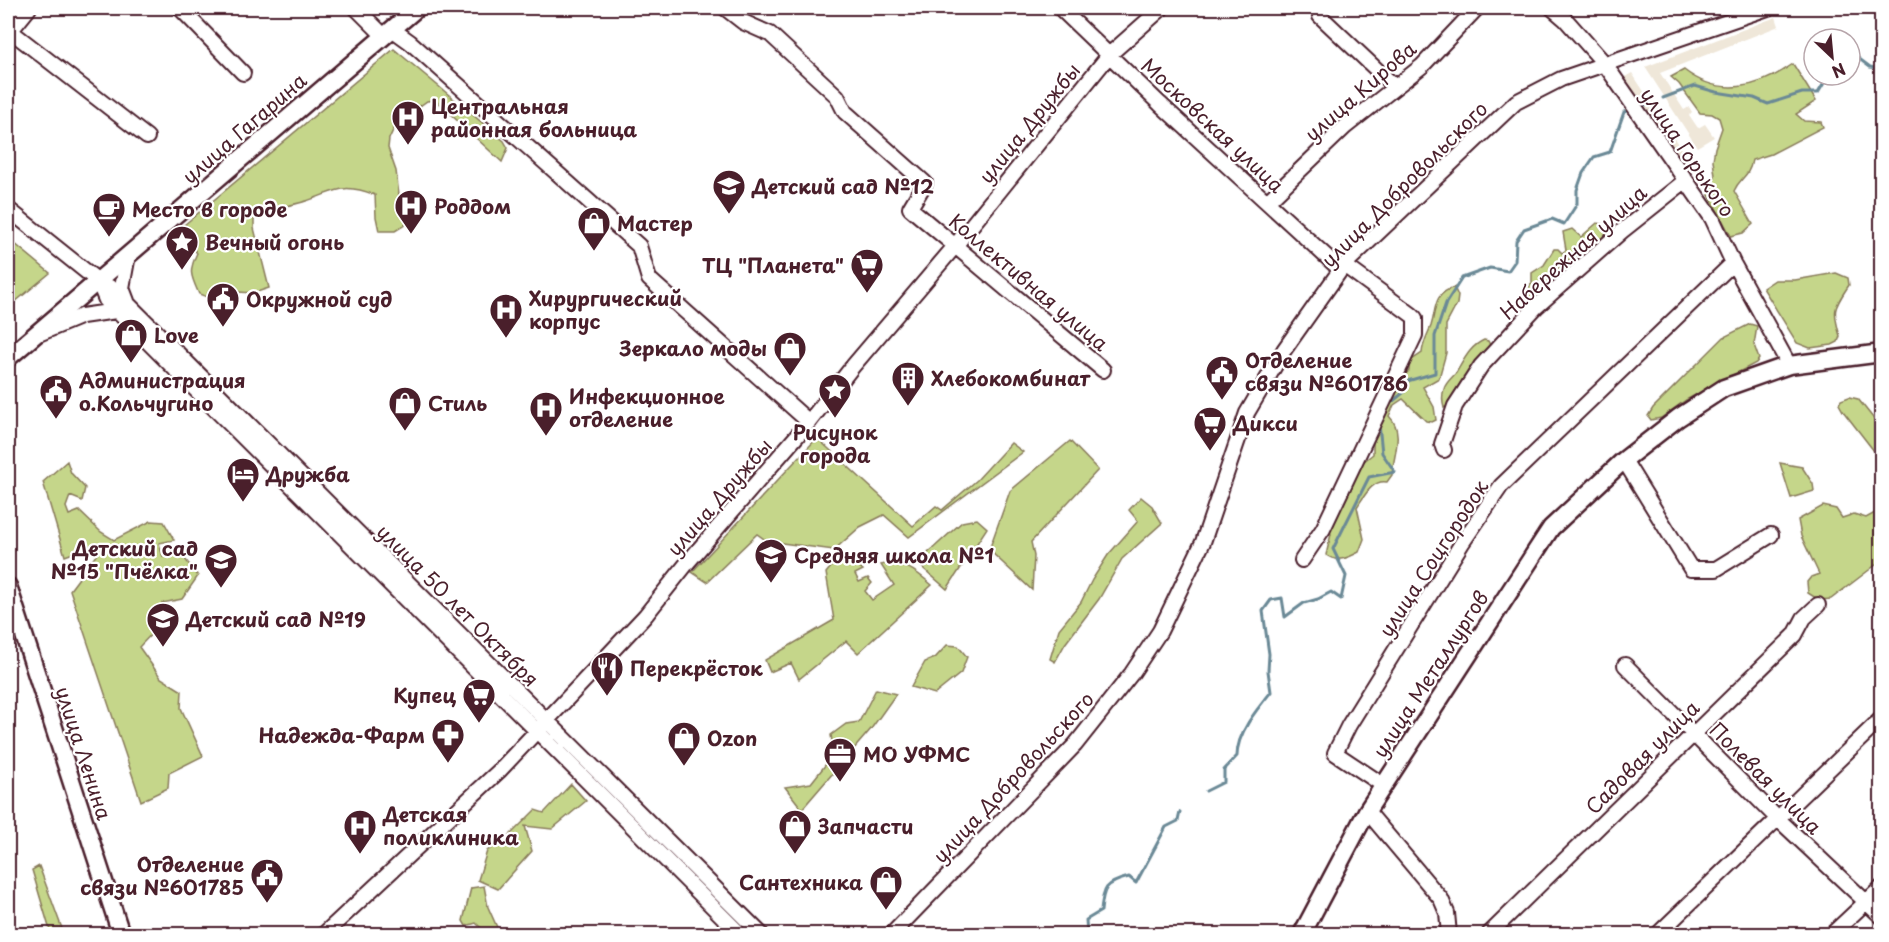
<svg xmlns="http://www.w3.org/2000/svg" width="1889" height="942" viewBox="0 0 1889 942" font-family="'Playpen Sans',sans-serif">
<style>
.built{fill:#efe7d9}
.green{fill:#c5d68a;stroke:#887a5a;stroke-width:1.5}
.lines{fill:none;stroke-linecap:round;stroke-linejoin:round}
.stream{stroke:#6b8996;stroke-width:3}
.minor-casing{stroke:#4a1f2b;stroke-width:18}
.major-casing{stroke:#4a1f2b;stroke-width:21}
.minor{stroke:#fff;stroke-width:14}
.major{stroke:#fff;stroke-width:16}
.labels{text-anchor:middle;dominant-baseline:central;stroke-width:4.5;stroke-linejoin:round;paint-order:stroke}
.street-label{font-size:20px;fill:#4a1f2b;stroke:#fff}
.poi-label{font-size:20px;font-weight:bold;fill:#4a1f2b;stroke:#fff;text-anchor:start}
</style>
<rect width="100%" height="100%" fill="#fff"/>
<filter id="ink" filterUnits="userSpaceOnUse"><feTurbulence type="fractalNoise" baseFrequency=".0167" numOctaves="2"/><feDisplacementMap in="SourceGraphic" scale="12" xChannelSelector="R" yChannelSelector="G"/><feConvolveMatrix kernelMatrix="1 2 1 2 8 2 1 2 1" color-interpolation-filters="sRGB"/></filter>
<g filter="url(#ink)">
<path class="built" d="M1776,17L1779,26L1660,73L1684,110L1689,107L1692,112L1689,115L1698,128L1705,124L1714,137L1697,147L1645,67Z
M1632,73L1683,152L1675,157L1623,78Z"/>
<path class="green" d="M394,49L504,141L508,148L502,162L435,100L427,101L402,119L396,124L389,139L388,148L396,171L400,203L408,215V223L395,231H379L376,217L375,195C339,181 335,193 303,202C287,207 273,206 257,213L254,220V228L269,288L254,293L222,291L207,297L199,294C191,276 188,272 197,253L178,230Z
M1793,64L1816,101L1796,114L1804,121L1821,122L1823,127L1771,154L1752,160C1749,178 1740,177 1734,191L1753,224L1743,233L1731,236L1709,195V187L1715,176L1713,160L1715,148L1722,128L1719,118L1712,114L1700,113L1679,84L1671,77L1684,70C1720,98 1759,88 1793,64Z
M1597,223L1606,225L1607,231C1591,259 1576,250 1559,267C1555,272 1554,279 1549,284C1542,292 1534,299 1526,307H1519L1517,304L1532,283V273L1544,265L1554,249H1558L1562,253L1566,250L1563,232L1572,229L1581,237Z
M8,238L50,273L15,302L8,295Z
M1836,273L1848,278L1849,285C1834,308 1832,309 1840,336L1838,342L1832,345L1810,348L1797,343L1763,288L1775,280H1795Z
M1454,287L1458,296L1457,304L1446,325V353L1439,378L1423,387L1434,407L1436,420L1432,422L1426,421L1403,399L1394,405L1389,416C1405,432 1393,456 1392,475L1387,482C1372,479 1364,497 1357,507L1364,539L1359,552C1348,558 1337,563 1326,555L1331,534L1328,526L1343,504L1353,470L1373,454V427L1395,383L1409,371V362L1422,353C1423,342 1427,336 1431,326C1437,308 1432,295 1454,287Z
M1750,324L1757,326L1754,345L1759,359L1756,363L1686,400L1661,418L1651,420L1648,416L1653,408L1724,337Z
M1484,340L1488,341L1490,345L1489,351L1461,382L1449,405L1444,408C1442,401 1442,395 1444,389C1446,382 1452,378 1456,373C1464,360 1469,347 1484,340Z
M1849,397L1858,399L1881,428V460L1843,411L1839,404L1841,400Z
M817,438L913,526L936,506L942,510L977,480L1011,443L1023,452L909,537L884,515L860,527L834,550L767,541L757,534L707,582L692,572Z
M1070,441L1098,470L1031,542L1034,556L1032,590L989,550L1010,491Z
M67,461L71,473L85,488L82,501L70,496L66,507L69,515L79,511L101,532L114,540L151,521L164,522L174,540L159,543L163,557L182,555L198,576L182,599L162,603L161,624L139,647L161,678L182,691L181,708L203,756L169,773L168,788L141,801L70,590L97,554V544L65,556L43,482Z
M1780,463L1802,467L1813,484L1814,491L1791,498Z
M1881,480V561L1831,599L1819,600L1808,593L1807,582L1811,577L1819,574L1801,536L1798,520L1823,506L1836,509L1842,518L1854,514L1866,518L1875,513L1878,496V481Z
M1141,497L1152,506L1162,523L1122,559L1099,599L1065,644L1055,662L1050,659L1059,629L1081,602L1092,580L1108,555L1138,521L1129,510Z
M977,519L987,528L947,589L917,563L962,522Z
M841,555L849,557L863,570L855,574L859,582L868,578L872,583L865,591L872,600L894,585L881,565C901,559 917,572 932,585L858,653L846,641L799,679L791,663L770,672L765,660L834,620L826,573Z
M947,645L958,646L967,657L961,673L935,694L911,687L925,662L935,658Z
M876,689L896,694L871,729L802,809L785,787L811,783L834,754L831,735L846,724L859,722Z
M571,784L586,801L552,829L525,826L532,851L498,889L478,880L487,851L508,837L535,810L544,813Z
M39,866L64,934H51L32,870Z
M484,886L488,907L500,934H487L476,923L466,926L463,921L471,888Z"/>
<g class="lines">
<path class="stream" d="M1850,58L1854,55L1870,67L1882,69
M1663,98L1695,86L1716,92L1754,98L1768,104L1802,93H1818L1829,75
M1639,107L1649,103
M1387,406L1403,393L1404,382L1435,373V336L1446,303L1462,278L1490,268L1508,271L1515,261L1516,241L1524,229L1552,219L1564,224L1577,204V190L1583,173L1594,157L1610,152L1624,112L1630,110
M1206,791L1224,782V770L1237,756C1237,733 1257,709 1271,692L1268,671L1269,654L1263,611L1271,600L1282,598L1285,617L1304,603L1318,599L1331,592L1341,599L1346,576L1333,549L1369,477L1395,472L1382,453L1379,424
M1087,934L1086,920L1101,911C1103,888 1105,883 1129,877L1136,883L1166,827L1178,821L1180,812"/>
<g class="minor-casing">
<path id="minor" d="M180,8L243,73
M356,8L384,36
M725,8L743,22L770,34L837,96L845,112L925,183L910,208L1103,370
M1060,8L1160,104L1341,270
M1552,8L1566,20L1604,63L1712,218L1733,263L1789,365
M1320,16L1395,87
M8,29L147,137
M392,29L410,42L639,246L649,279L809,422
M8,34L29,8
M1267,202L1345,127L1422,66L1477,8
M8,209L98,281L113,289L761,934
M98,281L106,300L740,934
M127,301L122,288L128,255
M41,333L82,316L116,311
M1444,450L1442,444L1455,406L1481,366L1536,307L1622,231L1685,181
M1624,460L1691,569H1716L1771,535
M1302,560L1323,529L1415,335V318L1412,315L1344,265
M1625,665L1777,818L1882,917
M1383,785L1335,753L1349,725L1462,543L1501,486L1733,263
M1367,811L1441,899L1447,913L1449,934
M324,934L499,771L645,616L688,562L809,422L853,366L955,246L1110,54L1162,8
M892,934L1075,745L1132,673L1160,631L1203,542L1247,413L1284,350L1344,265L1516,102L1561,79L1768,8
M1489,934L1795,635L1804,618L1818,605
M1658,934L1882,718
M1832,934L1882,887"/>
</g>
<g class="major-casing">
<path id="major" d="M8,358L417,8
M8,586L121,934
M1302,934L1367,811L1551,528L1624,460L1678,418L1724,388L1789,365L1882,353"/>
</g>
<use href="#minor" class="minor"/>
<use href="#major" class="major"/>
</g>
</g>
<defs>
<g id="hospital-pin" transform="scale(1.725)"><path d="M0 17L-7.5 6A9.5 9.5 0 1 1 7.5 6Z" fill="#4a1f2b" stroke="#fff"/><path d="M-5-5h3v3.5h4V-5h3V5h-3V1.5h-4V5h-3Z" fill="#fff"/></g>
<g id="school-pin" transform="scale(1.725)"><path d="M0 17L-7.5 6A9.5 9.5 0 1 1 7.5 6Z" fill="#4a1f2b" stroke="#fff"/><path d="M0-5L7-2L0 1L-7-2ZM-4 1L0 2.5L4 1V4Q0 6-4 4Z" fill="#fff"/></g>
<g id="cafe-pin" transform="scale(1.725)"><path d="M0 17L-7.5 6A9.5 9.5 0 1 1 7.5 6Z" fill="#4a1f2b" stroke="#fff"/><path d="M-5.5-4.5H6V0H3Q3 3.5 0 3.5H-2.5Q-5.5 3.5-5.5 0ZM3-3.2v2h1.7v-2ZM-6 4.5H4V6H-6Z" fill="#fff"/></g>
<g id="shop-pin" transform="scale(1.725)"><path d="M0 17L-7.5 6A9.5 9.5 0 1 1 7.5 6Z" fill="#4a1f2b" stroke="#fff"/><path d="M-5-2.5h2.3a2.7 3.5 0 0 1 5.4 0H5L5.5 6h-11ZM-1.5-2.5h3a1.5 2.3 0 0 0-3 0Z" fill="#fff"/></g>
<g id="sight-pin" transform="scale(1.725)"><path d="M0 17L-7.5 6A9.5 9.5 0 1 1 7.5 6Z" fill="#4a1f2b" stroke="#fff"/><path d="M0-6L1.8-2.2L6-1.7L2.9 1.2L3.7 5.4L0 3.3L-3.7 5.4L-2.9 1.2L-6-1.7L-1.8-2.2Z" fill="#fff"/></g>
<g id="supermarket-pin" transform="scale(1.725)"><path d="M0 17L-7.5 6A9.5 9.5 0 1 1 7.5 6Z" fill="#4a1f2b" stroke="#fff"/><path d="M-6-5.5h2.5l.6 2H6L4.5 2H-2.5L-4.4-4H-6ZM-1.5 3.2a1.3 1.3 0 1 0 .1 0ZM3 3.2a1.3 1.3 0 1 0 .1 0Z" fill="#fff"/></g>
<g id="civic-pin" transform="scale(1.725)"><path d="M0 17L-7.5 6A9.5 9.5 0 1 1 7.5 6Z" fill="#4a1f2b" stroke="#fff"/><path d="M-.6-6.5H3V-4.5H.6V-3L4-1V1h2V6H-6V1h2V-1L-.6-3ZM-1.2 2.5V6h2.4V2.5Z" fill="#fff"/></g>
<g id="building-pin" transform="scale(1.725)"><path d="M0 17L-7.5 6A9.5 9.5 0 1 1 7.5 6Z" fill="#4a1f2b" stroke="#fff"/><path d="M-4-6H4V6H1V3H-1V6H-4ZM-2.5-4.3h1.7v1.8h-1.7ZM.8-4.3h1.7v1.8H.8ZM-2.5-1h1.7V.8h-1.7ZM.8-1h1.7V.8H.8Z" fill="#fff"/></g>
<g id="hotel-pin" transform="scale(1.725)"><path d="M0 17L-7.5 6A9.5 9.5 0 1 1 7.5 6Z" fill="#4a1f2b" stroke="#fff"/><path d="M-6-4.5h1.5V1H6V5H4.5V3h-9V5H-6ZM-4 0a1.8 1.8 0 1 1 3.6 0ZM.5 0V-2.5h3Q6-2.5 6 0Z" fill="#fff"/></g>
<g id="restaurant-pin" transform="scale(1.725)"><path d="M0 17L-7.5 6A9.5 9.5 0 1 1 7.5 6Z" fill="#4a1f2b" stroke="#fff"/><path d="M-5-6h1v4h1v-4h1v4h1v-4h1v5L-1.5 .5V6h-2V.5L-5-1ZM5-6V6H3V1.5H1.5Q1.5-4 5-6Z" fill="#fff"/></g>
<g id="pharmacy-pin" transform="scale(1.725)"><path d="M0 17L-7.5 6A9.5 9.5 0 1 1 7.5 6Z" fill="#4a1f2b" stroke="#fff"/><path d="M-2-6h4v4h4v4h-4v4h-4v-4h-4v-4h4Z" fill="#fff"/></g>
<g id="office-pin" transform="scale(1.725)"><path d="M0 17L-7.5 6A9.5 9.5 0 1 1 7.5 6Z" fill="#4a1f2b" stroke="#fff"/><path d="M-6-3h4V-5.5h4V-3h4V5H-6ZM-1-4.5V-3h2v-1.5ZM-6 0V1H6V0Z" fill="#fff"/></g>
</defs>
<g fill-rule="evenodd">
<use href="#hospital-pin" x="408" y="117"/>
<use href="#school-pin" x="729" y="186"/>
<use href="#hospital-pin" x="411" y="206"/>
<use href="#cafe-pin" x="109" y="209"/>
<use href="#shop-pin" x="594" y="223"/>
<use href="#sight-pin" x="182" y="242"/>
<use href="#supermarket-pin" x="867" y="265"/>
<use href="#civic-pin" x="223" y="299"/>
<use href="#hospital-pin" x="506" y="310"/>
<use href="#shop-pin" x="131" y="335"/>
<use href="#shop-pin" x="790" y="348"/>
<use href="#civic-pin" x="1222" y="372"/>
<use href="#building-pin" x="908" y="378"/>
<use href="#sight-pin" x="835" y="390"/>
<use href="#civic-pin" x="56" y="391"/>
<use href="#shop-pin" x="405" y="403"/>
<use href="#hospital-pin" x="546" y="408"/>
<use href="#supermarket-pin" x="1210" y="423"/>
<use href="#hotel-pin" x="243" y="474"/>
<use href="#school-pin" x="771" y="555"/>
<use href="#school-pin" x="221" y="560"/>
<use href="#school-pin" x="163" y="619"/>
<use href="#restaurant-pin" x="607" y="668"/>
<use href="#supermarket-pin" x="479" y="695"/>
<use href="#pharmacy-pin" x="448" y="735"/>
<use href="#shop-pin" x="684" y="738"/>
<use href="#office-pin" x="840" y="754"/>
<use href="#hospital-pin" x="360" y="826"/>
<use href="#shop-pin" x="795" y="826"/>
<use href="#civic-pin" x="267" y="875"/>
<use href="#shop-pin" x="886" y="882"/>
</g>
<g class="labels">
<g class="street-label">
<text transform="translate(1360 91) rotate(-41)">улица Кирова</text>
<text transform="translate(1029 123) rotate(-51)">улица Дружбы</text>
<text transform="translate(1213 125) rotate(43)">Московская улица</text>
<text transform="translate(244 128) rotate(-41)">улица Гагарина</text>
<text transform="translate(1688 152) rotate(56)">улица Горького</text>
<text transform="translate(1404 184) rotate(-45)">улица Добровольского</text>
<text transform="translate(1573 252) rotate(-42)">Набережная улица</text>
<text transform="translate(1029 282) rotate(40)">Коллективная улица</text>
<text transform="translate(719 497) rotate(-49)">улица Дружбы</text>
<text transform="translate(1433 558) rotate(-57)">улица Соцгородок</text>
<text transform="translate(458 605) rotate(45)">улица 50 лет Октября</text>
<text transform="translate(1430 674) rotate(-57)">улица Металлургов</text>
<text transform="translate(84 753) rotate(72)">улица Ленина</text>
<text transform="translate(1642 757) rotate(-45)">Садовая улица</text>
<text transform="translate(1013 777) rotate(-47)">улица Добровольского</text>
<text transform="translate(1766 778) rotate(45)">Полевая улица</text>
</g>
<g class="poi-label">
<text x="431" y="106">Центральная<tspan x="431" dy="23">районная больница</tspan></text>
<text x="752" y="186">Детский сад №12</text>
<text x="434" y="206">Роддом</text>
<text x="132" y="209">Место в городе</text>
<text x="617" y="223">Мастер</text>
<text x="205" y="242">Вечный огонь</text>
<text x="844" y="265" text-anchor="end">ТЦ "Планета"</text>
<text x="529" y="298">Хирургический<tspan x="529" dy="23">корпус</tspan></text>
<text x="246" y="299">Окружной суд</text>
<text x="154" y="335">Love</text>
<text x="767" y="348" text-anchor="end">Зеркало моды</text>
<text x="1245" y="360">Отделение<tspan x="1245" dy="23">связи №601786</tspan></text>
<text x="931" y="378">Хлебокомбинат</text>
<text x="79" y="380">Администрация<tspan x="79" dy="23">о.Кольчугино</tspan></text>
<text x="569" y="396">Инфекционное<tspan x="569" dy="23">отделение</tspan></text>
<text x="428" y="403">Стиль</text>
<text x="1233" y="423">Дикси</text>
<text x="835" y="432" text-anchor="middle">Рисунок<tspan x="835" dy="23">города</tspan></text>
<text x="266" y="474">Дружба</text>
<text x="198" y="548" text-anchor="end">Детский сад<tspan x="198" dy="23">№15 "Пчёлка"</tspan></text>
<text x="794" y="555">Средняя школа №1</text>
<text x="186" y="619">Детский сад №19</text>
<text x="630" y="668">Перекрёсток</text>
<text x="456" y="695" text-anchor="end">Купец</text>
<text x="425" y="735" text-anchor="end">Надежда-Фарм</text>
<text x="707" y="738">Ozon</text>
<text x="863" y="754">МО УФМС</text>
<text x="383" y="814">Детская<tspan x="383" dy="23">поликлиника</tspan></text>
<text x="818" y="826">Запчасти</text>
<text x="244" y="864" text-anchor="end">Отделение<tspan x="244" dy="23">связи №601785</tspan></text>
<text x="863" y="882" text-anchor="end">Сантехника</text>
</g>
</g>
<rect width="1889" height="942" fill="none" stroke="#fff" stroke-width="30"/>
<rect x="15" y="15" width="1859" height="912" fill="none" stroke="#4a1f2b" stroke-width="2" filter="url(#ink)"/>
<g transform="translate(1832 57) rotate(154)"><circle r="28" fill="#ffffff" stroke="#b7a5aa" stroke-width="1.5"/>
<path d="M0-4.5L10 22L0 15L-10 22Z" fill="#4a1f2b"/>
<text y="-9" font-size="16" font-weight="bold" text-anchor="middle" fill="#4a1f2b">N</text>
</g>
</svg>
